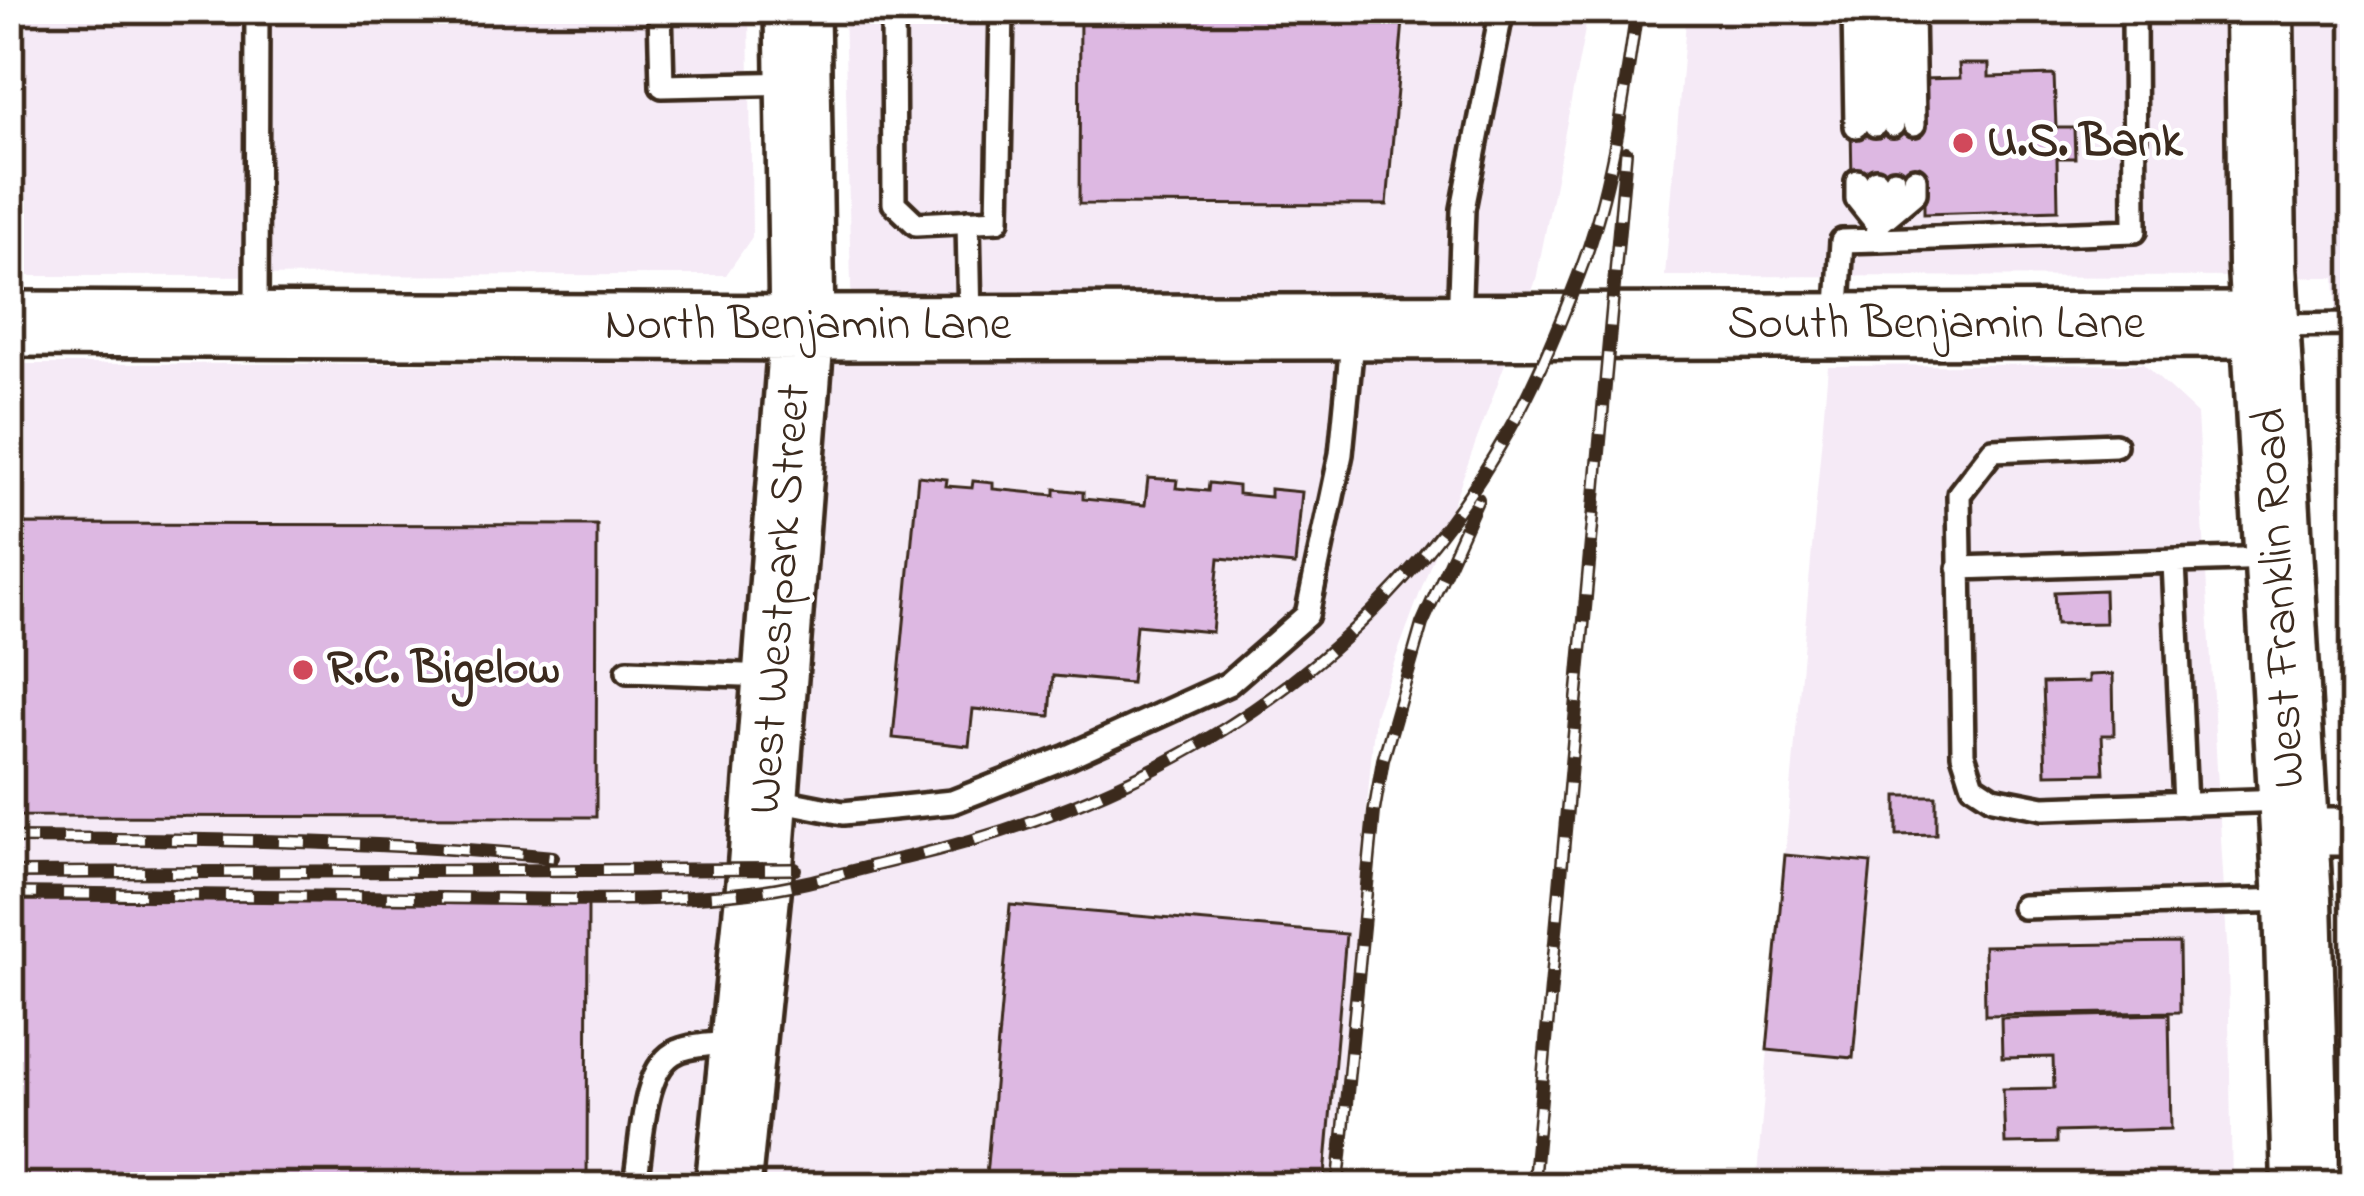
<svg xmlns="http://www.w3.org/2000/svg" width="2364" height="1196" viewBox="0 0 2364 1196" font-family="'Indie Flower',sans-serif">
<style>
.built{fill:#f5eaf6}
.building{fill:#ddb8e2;stroke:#3b2a1e;stroke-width:3}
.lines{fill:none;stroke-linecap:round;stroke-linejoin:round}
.lane-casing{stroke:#3b2a1e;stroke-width:30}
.street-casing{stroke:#3b2a1e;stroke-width:54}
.secondary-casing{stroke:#3b2a1e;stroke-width:72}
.primary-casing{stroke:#3b2a1e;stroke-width:75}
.lane{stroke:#fff;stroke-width:21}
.street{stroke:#fff;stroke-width:45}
.secondary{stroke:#fff;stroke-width:63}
.primary{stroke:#fff;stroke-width:66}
.rail-casing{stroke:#3b2a1e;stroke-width:14}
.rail{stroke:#fff;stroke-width:9;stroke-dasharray:27;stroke-linecap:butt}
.poi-dot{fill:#d1495b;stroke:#fff;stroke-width:4.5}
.labels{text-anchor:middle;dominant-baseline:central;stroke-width:9;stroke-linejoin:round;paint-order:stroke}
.poi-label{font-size:48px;font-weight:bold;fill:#3b2a1e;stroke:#fff;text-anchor:start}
.street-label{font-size:48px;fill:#3b2a1e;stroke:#fff}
</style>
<rect width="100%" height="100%" fill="#fff"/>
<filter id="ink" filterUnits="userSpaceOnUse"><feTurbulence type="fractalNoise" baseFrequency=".00833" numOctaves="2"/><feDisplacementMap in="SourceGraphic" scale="24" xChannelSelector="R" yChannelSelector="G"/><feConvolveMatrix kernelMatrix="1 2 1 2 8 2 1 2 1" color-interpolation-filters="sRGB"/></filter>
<g filter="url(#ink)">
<path class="built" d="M9,9H749L752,237L726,275L9,276Z
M844,9H1589L1536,280L1375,714L1334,1187H9V364L853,363Z
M1687,9H2355V659L2335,277L1665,276Z
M2143,364L2197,414L2228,962L2232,1187H1756L1828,366Z"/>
<path class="building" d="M1080,9H1404L1387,205L1079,204Z
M1959,64H1989V77L2054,75L2056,128H2074L2075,158H2057L2058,210L1924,214V179L1852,181L1851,126L1914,124L1921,79L1960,78Z
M918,476L947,479L946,486L972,488L973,481L993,483V489L1055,495V489L1083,492V499L1145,505L1148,478L1177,480L1176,488L1208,491L1209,483L1238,486V494L1270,497V489L1302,492L1295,565L1219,558L1212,632L1136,625L1131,683L1053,676L1050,716L973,709L969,746L893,738Z
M9,524L597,525L596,817L9,816Z
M2104,590L2105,623L2056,624L2054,592Z
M2113,674L2114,735H2102L2104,773L2046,774L2043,683L2089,682V675Z
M1897,796H1936V834L1897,835Z
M1785,855L1871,863L1853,1058L1767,1050Z
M9,900L588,902L587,1187H9Z
M1010,905L1346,934L1324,1187H985Z
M2179,943L2180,1012L1985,1015L1984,946Z
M2169,1014L2171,1129L2056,1132V1143L2005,1144L2003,1089L2054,1088L2053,1057L2002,1058L2001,1018Z
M1870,1175V1187H1813V1177Z"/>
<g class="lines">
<g class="lane-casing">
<path id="lane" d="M660,9L662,86L794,83
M893,9L894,203L916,224L998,220L1002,9
M1854,9L1856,126
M1873,9L1875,125
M1892,9L1893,125
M1912,9L1914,124
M1876,180L1878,240L2135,231L2134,9
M1857,181V199L1877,224
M1883,214L1894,191V180
M968,221L970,323
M1877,225L1915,193V179
M256,320L257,9
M1459,324L1463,209L1502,9
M1837,324L1842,241L1878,240
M2272,325L2355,324
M2115,445L1993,450L1959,494L1963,754L1973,785L1993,798L2044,808L2285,800
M2174,562L2185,804
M1959,568L2273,558
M628,671L771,676
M772,799L843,813L952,802L1067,757L1228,684L1307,615L1341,454L1353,332
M2023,907L2291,900
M634,1187C643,1152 639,1067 678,1051C694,1044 718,1045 736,1042"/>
</g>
<g class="street-casing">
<path id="street" d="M2294,832H2355"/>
</g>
<g class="secondary-casing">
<path id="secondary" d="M9,324L802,328L2265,325
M728,1187L760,872L802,328L797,9"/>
</g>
<g class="primary-casing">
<path id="primary" d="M2259,9L2262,266L2298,900L2306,1187"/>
</g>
<use href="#lane" class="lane"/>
<use href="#street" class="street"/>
<use href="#secondary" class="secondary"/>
<use href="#primary" class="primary"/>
<g class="rail-casing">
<path id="rail" d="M9,838C191,839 372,840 553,857
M9,873L795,869
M9,893C154,895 298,896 443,898C545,899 648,904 750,892C801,886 854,870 905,858C1161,798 1376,666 1508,432C1536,383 1558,329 1578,277C1611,194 1624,98 1637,9
M1338,1187L1374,812L1383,760L1422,624L1478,499
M1533,1187L1626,152"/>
</g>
<use href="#rail" class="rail"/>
</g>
</g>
<g class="poi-dot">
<circle cx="1963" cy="143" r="12"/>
<circle cx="303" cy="670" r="12"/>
</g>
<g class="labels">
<g class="poi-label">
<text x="1987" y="143">U.S. Bank</text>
<text x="327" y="670">R.C. Bigelow</text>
</g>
<g class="street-label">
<text x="1936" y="325">South Benjamin Lane</text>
<text x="808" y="326">North Benjamin Lane</text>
<text transform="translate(2281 598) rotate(-93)">West Franklin Road</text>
<text transform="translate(781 599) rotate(-86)">West Westpark Street</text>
</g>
</g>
<rect width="2364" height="1196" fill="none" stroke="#fff" stroke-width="48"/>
<rect x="24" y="24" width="2316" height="1148" fill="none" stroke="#3b2a1e" stroke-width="4.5" filter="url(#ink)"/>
</svg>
